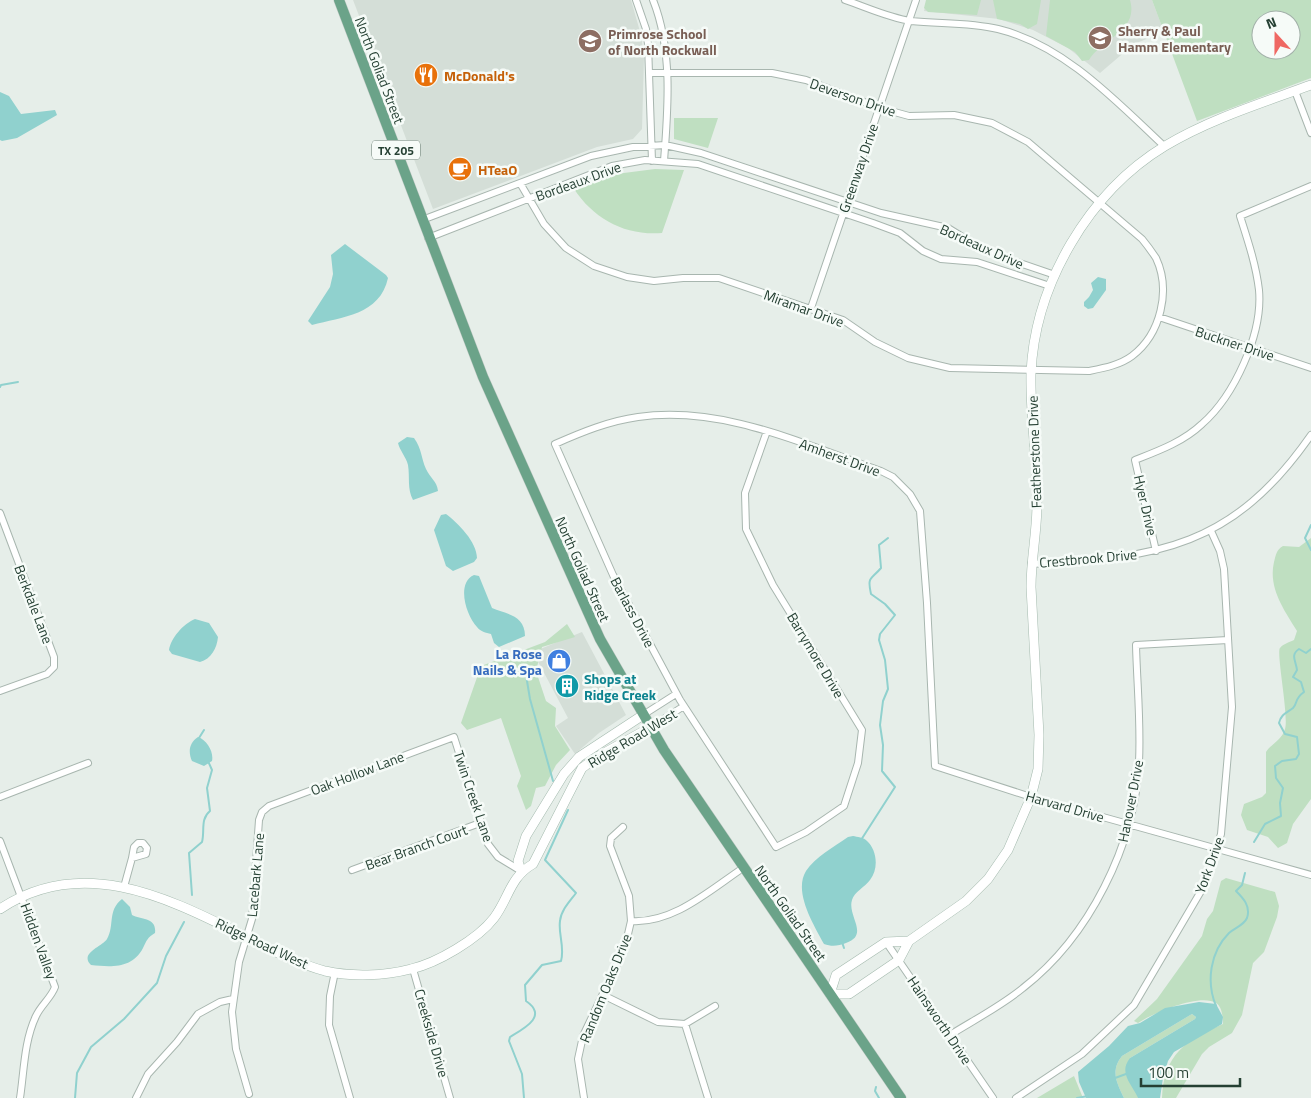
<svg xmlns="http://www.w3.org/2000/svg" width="1311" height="1098" viewBox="0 0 1311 1098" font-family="'Titillium Web',sans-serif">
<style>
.built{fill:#d4ded7}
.green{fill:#bfdfc1;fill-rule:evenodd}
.water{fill:#90d1ce}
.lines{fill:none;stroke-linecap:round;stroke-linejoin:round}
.stream{stroke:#90d1ce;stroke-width:2}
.street-casing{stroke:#a8b6af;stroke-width:8}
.secondary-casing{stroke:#a4baae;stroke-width:10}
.primary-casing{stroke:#c2cac6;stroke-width:11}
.street{stroke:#fff;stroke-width:6}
.secondary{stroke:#fff;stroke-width:9}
.primary{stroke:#6ba389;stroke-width:10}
.labels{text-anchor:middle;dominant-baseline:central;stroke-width:5;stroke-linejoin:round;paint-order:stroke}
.shield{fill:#f6fbf8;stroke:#64786e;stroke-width:1}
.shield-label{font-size:12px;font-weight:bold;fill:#254033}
.education-label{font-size:14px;font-weight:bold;fill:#785e54;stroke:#f6fbf8;text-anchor:start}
.street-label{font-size:14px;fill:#254033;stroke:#f6fbf8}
.food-label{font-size:14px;font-weight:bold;fill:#c56008;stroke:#f6fbf8;text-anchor:start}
.shop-label{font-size:14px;font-weight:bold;fill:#366cbe;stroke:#f6fbf8;text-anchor:end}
.culture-label{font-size:14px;font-weight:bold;fill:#0d838f;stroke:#f6fbf8;text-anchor:start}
</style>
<rect width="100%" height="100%" fill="#e6eee9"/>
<path class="built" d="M353,0H631L641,35L644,58L642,129L633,139L597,147L433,209Z
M927,0H1152L1164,32L1134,44L1100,73L1068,48L1033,30L999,19L924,11Z
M582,632L626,715L599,733L575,754L556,726L568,718L533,652Z"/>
<path class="green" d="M926,0H981L977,15L928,12L924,8Z
M993,0H1041L1037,24L1028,29L1020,24L997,19Z
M1050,0H1130C1139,31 1102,38 1089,60L1082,61L1075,52L1046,36Z
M1152,0H1311V78L1197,121ZM1261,20H1291V50H1261Z
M674,118H718L708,148L674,139Z
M655,169L684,170L662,233C625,236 594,219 574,189L616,174Z
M1311,538V799L1293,824L1287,843L1278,848L1268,837L1247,830L1241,815L1244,804L1262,797L1266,793V752C1272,743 1282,740 1285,729C1289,716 1276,652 1280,648C1283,644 1290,642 1294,640L1297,631C1284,610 1268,588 1274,562C1276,555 1276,550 1283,546L1299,547Z
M567,624L575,637L542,647L536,671L546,701L556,708L555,726L570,750L556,765L545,786L536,788L531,806L526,810L517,786L521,776L501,718L467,730L461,723L481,666L545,642Z
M1226,878L1275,892L1279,906L1277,917L1264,952L1253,963L1242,1015L1232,1033L1209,1047L1202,1054L1176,1098H1162C1164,1054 1186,1040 1223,1024C1223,1018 1222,1006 1216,1003C1200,993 1153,1013 1138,1023L1134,1021L1157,999L1202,936L1207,919L1213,911L1221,881Z
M1192,1014L1196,1017L1195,1019L1130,1058L1138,1098H1124C1117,1083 1110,1071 1122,1056Z
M1074,1076L1083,1098H1037Z"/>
<path class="water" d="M0,92L9,96L21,114L55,110L57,115L17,138L2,141L0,140Z
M345,244L386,275L388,278C380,315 342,317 312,325L308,321L330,287L333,274L331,255Z
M1098,277L1106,279V290L1093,308L1088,309L1084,306V302L1089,297L1093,290L1091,283Z
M407,437L414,438C422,449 421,458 426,469C430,478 437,481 438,491L413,500C407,489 410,477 408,465C406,457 400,451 398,443Z
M446,514C458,523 477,542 477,558L474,562L453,571L446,566L434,530L441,515Z
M474,575L479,576L492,608C506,614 525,615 525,636L499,647L494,643L491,634C486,633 480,631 477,627C466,615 456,583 474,575Z
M195,619L209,623L218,637C217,648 211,659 200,662L172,654L169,650C171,638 183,624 195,619Z
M198,737C207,740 214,752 212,761L204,766L192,761C188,752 189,743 198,737Z
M853,836C857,837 864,837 867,841C877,850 879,869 870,880C865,887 854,892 852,900C847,916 870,935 846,943C838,946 832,947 824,944C814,925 793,892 806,871C815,857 834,847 848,837Z
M122,899L130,907L132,915C141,920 157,917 155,933C147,938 147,940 143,948C132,969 111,967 91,965C79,953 102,947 107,939C115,925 107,911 122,899Z
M1199,1002L1216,1004L1223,1017L1222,1024L1174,1052L1168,1061L1163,1078L1160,1098H1138C1132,1084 1118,1073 1130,1058L1195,1019L1196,1017L1192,1014L1122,1056C1110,1071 1117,1083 1124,1098H1086L1079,1082L1078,1072L1109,1046L1128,1026L1140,1023L1165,1008Z"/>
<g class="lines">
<path class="stream" d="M0,387L1,385L18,382
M1311,525L1305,538L1311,550
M526,675L530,699L553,781
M199,738L204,730
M861,840L895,787L882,771L883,745L880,725L883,701L888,689L885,660L879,640L880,634L895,615L885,604L871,594C867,576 871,580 881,568L879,545L888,538
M1254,842L1265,824L1281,816L1280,803L1283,788L1276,778L1275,766L1282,761L1296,759L1299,754L1297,737L1285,734L1279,723C1281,714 1287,713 1293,708C1298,703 1294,699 1304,692L1301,682L1293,677L1297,670C1296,661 1290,655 1299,649L1306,653L1311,649
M192,895L189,853L202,842C205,831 200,819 210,811L207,788L212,770L208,761
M842,942L844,948
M1216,1006C1206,982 1210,952 1229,933C1235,928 1244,925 1247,918C1251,906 1243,898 1236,891L1242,885L1245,873
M1115,1078L1126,1074
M876,1087L875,1091L879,1098
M75,1098L77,1073L91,1047L124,1019L157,983L166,956L184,922
M524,1098L522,1074L509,1041L510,1037C525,1028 548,1016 526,1001L525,985L542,965L561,961C565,947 558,934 560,921C561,910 570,901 576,893L545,860L568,810
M1077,1098L1088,1096"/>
<g class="street-casing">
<path id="street" d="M636,0L646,29L648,44L652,161
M653,0C673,50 668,109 664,161
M845,0C866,7 889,18 911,21C940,24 969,22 998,29C1064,45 1116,101 1164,146
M1295,91L1311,133
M520,183L544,224L566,248L594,266L627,277L654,281L683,278H719L843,320L875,342L908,358L950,368L1089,371C1104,368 1120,365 1132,356C1161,334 1171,290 1156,258C1152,252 1147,245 1142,239L1028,142L992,123L954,115L909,116L880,108L806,80L772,73H650
M422,220L591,156L633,147L665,145L701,153L881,213L948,228L974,244L1008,259L1055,275
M428,238L612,166L645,160L698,164L873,223L900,233L923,251L941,259L977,262L1050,286
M811,308L916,0
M1159,317L1311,368
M767,431L745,493L746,529L773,585L862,730L858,763L844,806L806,832L776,847L680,700L613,575L555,444C582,432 609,421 638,417C722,405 803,444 881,471L893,477L910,494L920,511L927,603L935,766L1031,797L1311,875
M0,513L54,657V667L47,674L0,691
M1156,551L1135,460C1158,451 1183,442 1202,424C1234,396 1263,334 1259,290C1256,265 1248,241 1240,216L1311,186
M1031,564C1159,558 1233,547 1311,435
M643,715L676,694
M651,727L684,706
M0,797L88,763
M0,841L55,987C51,998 41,1005 36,1016C24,1041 24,1072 20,1098
M138,843H143L147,848L146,854L132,858L134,847Z
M352,870L480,823
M124,887L132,858
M631,921C673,924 710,890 743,868
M886,942L993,1098
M413,969L450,1098
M335,972L330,996L329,1025L350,1098
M603,995L658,1022L685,1024L715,1006
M685,1024L708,1098
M950,1035C974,1020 1001,1006 1023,988C1089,937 1135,845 1139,762C1141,723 1137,684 1136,645L1228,640
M249,1094L236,1049L232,1012L239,962L252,919L259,820L262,812L269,806L454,737L488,844L498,857L521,871
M136,1098L148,1074L177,1042L198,1014L220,1002L233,999
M584,1098L578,1059L583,1036L625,947L631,921L629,896L610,846L611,838L623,827
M1016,1098L1082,1054L1134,1005L1204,886L1221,834L1232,707L1224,569L1220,551L1211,531"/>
</g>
<g class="secondary-casing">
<path id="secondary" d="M521,871L518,861L526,836L564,774L579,757L643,715
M0,909C79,856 163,895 238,933C266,947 295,963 325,971C352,977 384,976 411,969C437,963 478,939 494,918C509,898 510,877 533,864L582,768L597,757L651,727
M909,941L899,960L849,994H830L836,975L886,942L909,941L966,901L988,879L1008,850L1031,797L1038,769L1039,735L1031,587C1031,557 1038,527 1037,497C1037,456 1030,414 1031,373C1035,284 1089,192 1165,146C1210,119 1262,103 1311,85"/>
</g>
<g class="primary-casing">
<path id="primary" d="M339,0L483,377L600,639L664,750L901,1098"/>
</g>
<use href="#street" class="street"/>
<use href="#secondary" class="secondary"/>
<use href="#primary" class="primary"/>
</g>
<defs>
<g id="school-disc" transform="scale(1.25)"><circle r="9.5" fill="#8d6e63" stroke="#f6fbf8"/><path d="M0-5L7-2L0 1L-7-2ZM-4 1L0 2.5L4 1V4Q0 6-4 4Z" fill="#fff"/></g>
<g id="restaurant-disc" transform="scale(1.25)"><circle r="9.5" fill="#e8710a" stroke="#f6fbf8"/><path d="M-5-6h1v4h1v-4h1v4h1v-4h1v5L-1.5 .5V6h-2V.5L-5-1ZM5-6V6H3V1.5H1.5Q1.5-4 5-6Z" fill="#fff"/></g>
<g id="cafe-disc" transform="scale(1.25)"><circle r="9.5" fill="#e8710a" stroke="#f6fbf8"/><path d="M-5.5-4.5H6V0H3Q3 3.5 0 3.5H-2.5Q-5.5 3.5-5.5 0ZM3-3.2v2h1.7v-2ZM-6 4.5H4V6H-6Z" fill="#fff"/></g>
<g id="shop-disc" transform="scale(1.25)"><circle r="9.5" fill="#3f7fe0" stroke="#f6fbf8"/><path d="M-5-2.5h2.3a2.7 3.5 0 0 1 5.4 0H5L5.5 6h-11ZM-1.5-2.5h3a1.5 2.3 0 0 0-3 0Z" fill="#fff"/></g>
<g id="building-disc" transform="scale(1.25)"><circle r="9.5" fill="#0f9aa8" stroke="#f6fbf8"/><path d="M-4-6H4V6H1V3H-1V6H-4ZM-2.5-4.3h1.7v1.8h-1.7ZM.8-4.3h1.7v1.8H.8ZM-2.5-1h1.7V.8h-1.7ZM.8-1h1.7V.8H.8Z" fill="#fff"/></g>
</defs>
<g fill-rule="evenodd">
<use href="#school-disc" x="1100" y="38"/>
<use href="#school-disc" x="590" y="41"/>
<use href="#restaurant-disc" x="426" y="75"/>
<use href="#cafe-disc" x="460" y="169"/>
<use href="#shop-disc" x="559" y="661"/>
<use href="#building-disc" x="567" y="686"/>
</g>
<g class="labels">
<rect class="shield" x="372" y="140.5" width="48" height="19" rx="4"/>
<g class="shield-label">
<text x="396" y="150">TX 205</text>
</g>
<g class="education-label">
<text x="1118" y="30">Sherry &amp; Paul<tspan x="1118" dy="16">Hamm Elementary</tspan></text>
<text x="608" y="33">Primrose School<tspan x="608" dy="16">of North Rockwall</tspan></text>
</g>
<g class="street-label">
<text transform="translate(380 70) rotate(69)">North Goliad Street</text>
<text transform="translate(853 97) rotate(19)">Deverson Drive</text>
<text transform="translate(858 168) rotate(-71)">Greenway Drive</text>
<text transform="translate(578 181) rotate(-20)">Bordeaux Drive</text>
<text transform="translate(982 246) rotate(24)">Bordeaux Drive</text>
<text transform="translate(804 308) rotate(20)">Miramar Drive</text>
<text transform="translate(1235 343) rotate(18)">Buckner Drive</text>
<text transform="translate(1034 452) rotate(-92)">Featherstone Drive</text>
<text transform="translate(840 457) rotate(20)">Amherst Drive</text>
<text transform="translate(1146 505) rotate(77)">Hyer Drive</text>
<text transform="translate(1088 558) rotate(-5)">Crestbrook Drive</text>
<text transform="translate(583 569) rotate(66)">North Goliad Street</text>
<text transform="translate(34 604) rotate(69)">Berkdale Lane</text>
<text transform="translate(633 612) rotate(62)">Barlass Drive</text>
<text transform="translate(816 655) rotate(59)">Barrymore Drive</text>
<text transform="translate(632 738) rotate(-31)">Ridge Road West</text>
<text transform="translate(357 773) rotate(-21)">Oak Hollow Lane</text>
<text transform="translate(474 796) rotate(71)">Twin Creek Lane</text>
<text transform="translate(1130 801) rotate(-79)">Hanover Drive</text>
<text transform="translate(1065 806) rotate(16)">Harvard Drive</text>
<text transform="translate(416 847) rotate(-20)">Bear Branch Court</text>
<text transform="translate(1209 865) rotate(-70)">York Drive</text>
<text transform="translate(255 875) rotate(-85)">Lacebark Lane</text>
<text transform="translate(791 913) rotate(55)">North Goliad Street</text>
<text transform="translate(39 941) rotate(70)">Hidden Valley</text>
<text transform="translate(262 943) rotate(25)">Ridge Road West</text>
<text transform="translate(605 988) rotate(-68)">Random Oaks Drive</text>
<text transform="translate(940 1020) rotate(56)">Hainsworth Drive</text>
<text transform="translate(432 1033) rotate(74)">Creekside Drive</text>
</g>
<g class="food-label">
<text x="444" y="75">McDonald's</text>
<text x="478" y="169">HTeaO</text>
</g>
<g class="shop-label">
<text x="542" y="653">La Rose<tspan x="542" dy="16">Nails &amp; Spa</tspan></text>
</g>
<g class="culture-label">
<text x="584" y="678">Shops at<tspan x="584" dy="16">Ridge Creek</tspan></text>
</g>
</g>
<g transform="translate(1276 35) rotate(339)"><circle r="24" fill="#f6fbf8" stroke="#a2b0a9"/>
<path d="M0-4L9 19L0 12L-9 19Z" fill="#ef6863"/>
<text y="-8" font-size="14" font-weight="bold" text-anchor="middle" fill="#254033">N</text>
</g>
<path d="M1141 1078v8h99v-8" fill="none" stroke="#254033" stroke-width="2.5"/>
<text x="1148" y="1078" font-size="15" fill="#254033" stroke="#f6fbf8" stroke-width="4" paint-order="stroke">100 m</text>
</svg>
